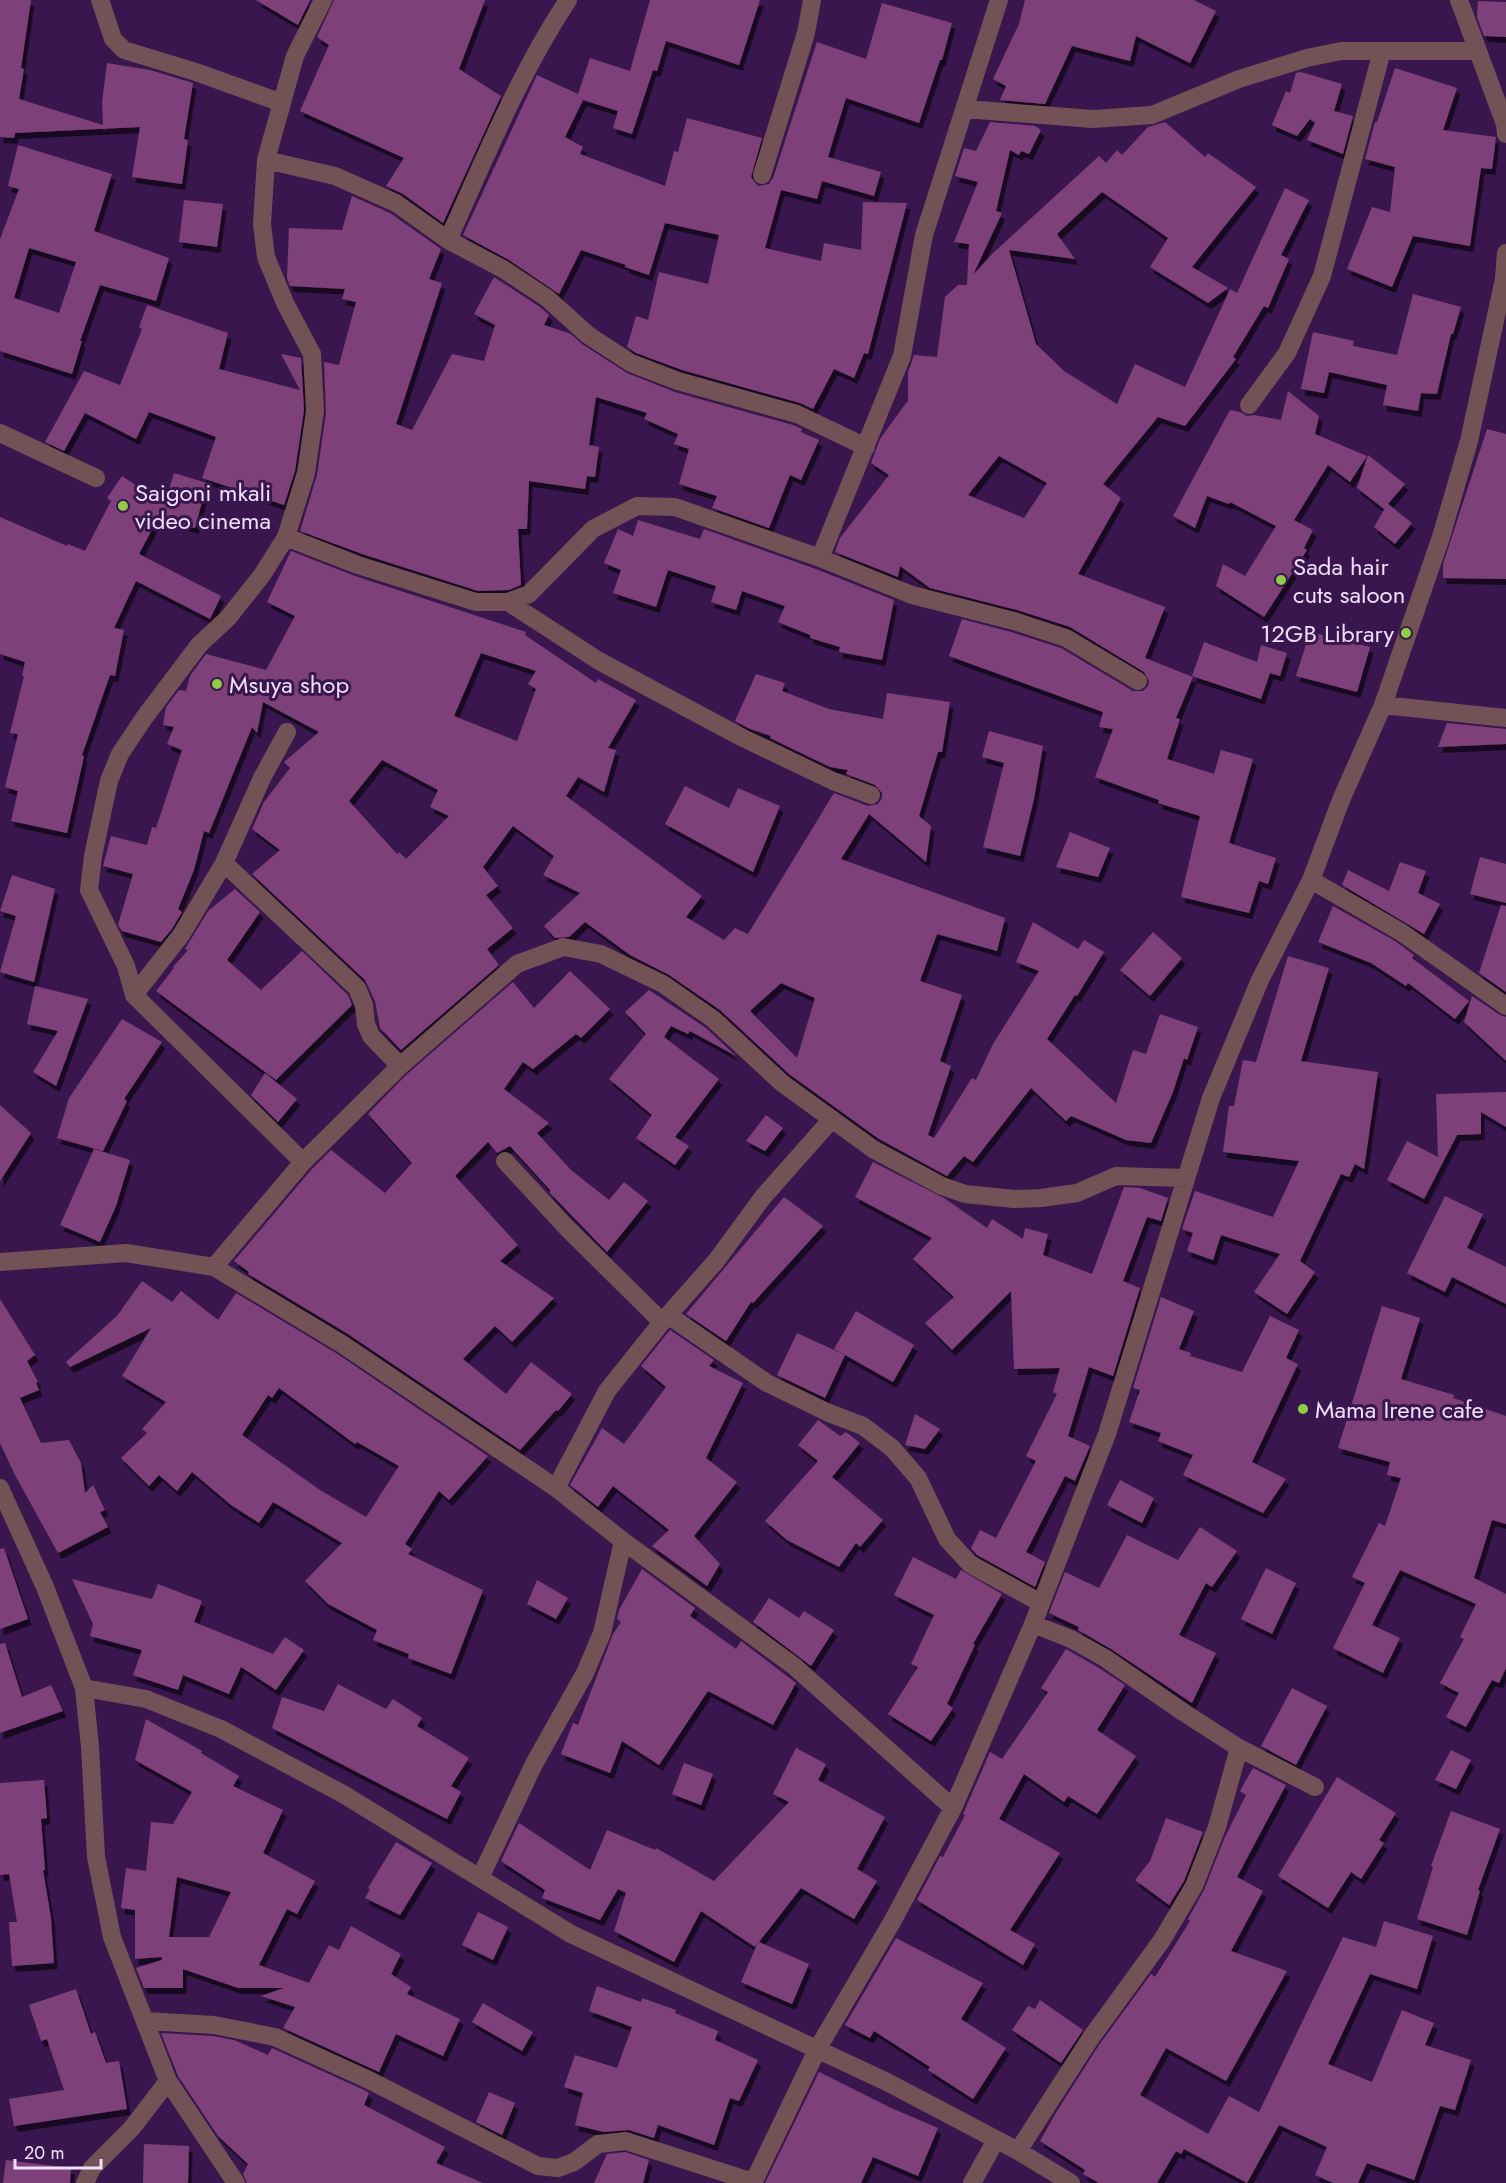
<svg xmlns="http://www.w3.org/2000/svg" width="1506" height="2183" viewBox="0 0 1506 2183" font-family="Jost,sans-serif">
<style>
.building{fill:#7d4078;fill-rule:evenodd;filter:url(#shadow)}
.lines{fill:none;stroke-linecap:round;stroke-linejoin:round}
.street{stroke:#735256;stroke-width:18}
.poi-dot{fill:#8fcd41;stroke:#39174e;stroke-width:2}
.labels{text-anchor:middle;dominant-baseline:central;stroke-width:6;stroke-linejoin:round;paint-order:stroke}
.poi-label{font-size:24px;fill:#efdffb;stroke:#39174e;text-anchor:start}
</style>
<defs>
<filter id="shadow"><feDropShadow dx="3.5" dy="6" stdDeviation="0" flood-color="#0009"/></filter>
</defs>
<rect width="100%" height="100%" fill="#39174e"/>
<path class="building" d="M0,0H31L21,68L24,69L19,99L103,125L102,102L107,63L150,70L193,83L184,139L188,140L182,184L132,177L140,127L15,133L14,138L0,137Z
M256,0H310L298,25Z
M334,0H485L459,69L501,96L443,223L403,194L386,186L404,158L300,111L329,45L317,37Z
M650,0H760L739,65L666,41L657,71L653,70L632,134L613,128L618,111L583,100L565,137L583,147L580,154L665,186L674,151L678,152L687,118L762,138L751,177L758,186L769,184L773,178L817,42L866,59L882,3L952,23L942,60H940L919,123L846,98L828,157L881,172L874,196L822,181L817,199L781,190L765,248L821,261L824,243L861,250L863,202L907,203L868,354L864,353L854,378L834,369L813,409L800,403L682,370L636,353L627,347L636,316L648,320L659,272L708,284L719,235L665,223L649,275L625,267L626,265L581,250L559,294L509,260L463,235L537,75L578,94L590,58L630,71Z
M1025,0H1194L1216,11L1190,63L1136,36L1130,61L1072,46L1045,104L1000,100L1006,86L993,79L1019,24Z
M1478,1L1506,2V37L1484,36L1477,17Z
M1395,68L1457,88L1443,130L1496,137L1492,169L1481,168L1470,246L1413,236L1392,287L1347,269L1372,207L1390,212L1395,167L1365,159L1375,122H1377Z
M1301,72L1342,84L1334,111L1353,116L1343,154L1307,140L1315,123L1310,119L1297,136L1272,125L1286,91L1290,93L1296,73Z
M990,122L1035,126L1041,130L1029,154L1021,151L1019,155L1010,150L996,211L1002,213L973,275L992,254L1099,156L1106,163L1117,150L1122,155L1148,127L1165,122L1205,157L1208,153L1256,187L1192,267L1228,288L1208,303L1150,267L1168,238L1102,192L1057,234L1075,259L1009,250L1036,344L1064,371L1117,404L1135,364L1185,387L1230,289L1237,293L1285,188L1309,200L1281,255L1289,259L1268,308L1264,306L1233,357L1236,359L1185,426L1158,417L1103,484L1121,498L1078,574L1165,607L1145,658L1193,677L1176,718L1180,719L1167,759L1214,774L1221,750L1253,759L1229,843L1276,858L1268,884L1259,881L1249,913L1181,897L1200,816L1158,803L1159,800L1095,777L1113,729L1099,727L1103,712L949,656L962,619L1011,632L1061,648L1133,691H1143L1148,686L1149,681L1144,672L1070,627L1017,610L930,588L900,566L898,577L835,552L840,538L889,475L871,463L880,439L906,403L908,402V372L914,355L937,357L945,297L958,285H967L969,244L954,242L978,182L955,176L964,148L976,151ZM999,456L1047,483L1024,518L968,495Z
M18,145L112,174L94,231L169,258L156,301L100,285L80,341H82L72,374L0,351V239L19,189L8,186ZM29,248L76,262L59,313L14,298Z
M352,196L390,213L441,249L429,279L442,283L396,424L412,430L452,354L484,361L495,325L474,314L494,277L540,307L549,315L544,325L571,334L582,344L627,373L675,392L793,425L802,429L801,432L819,440L801,480L790,475L769,528L712,508L717,496L679,484L689,449L674,444L678,434L644,419L647,413L596,397L589,445L599,447L595,477L587,476L585,489L529,481L527,529H518L521,585L509,590L478,591L362,554L300,531L317,475L326,413L324,362L339,365L356,302L342,299L345,289L290,286L287,278L289,228L342,230Z
M184,200L223,204L217,247L179,242Z
M1413,294L1461,307L1453,334H1451L1437,394L1421,393L1418,411L1383,405L1387,385L1329,372L1324,393L1301,389L1313,332L1354,341L1353,346L1397,355Z
M147,305L228,333L219,369L300,390L281,354L301,358L304,410L295,471L284,505L202,478L216,437L149,412L136,439L85,413L64,451L45,442L84,371L120,385L142,329L139,327Z
M1288,391L1319,416L1315,434L1367,456L1350,482L1328,465L1294,520L1313,530L1304,548L1307,550L1264,617L1216,586L1223,564L1245,576L1276,526L1230,502L1229,504L1207,496L1195,528L1173,516L1230,410L1240,412L1247,416L1254,415L1281,420Z
M1487,429L1506,434V579L1443,578V564Z
M1368,455L1405,484L1388,504L1412,523L1395,544L1374,527L1385,508L1384,509L1357,488Z
M174,473L207,483L195,528L158,518L139,554L221,596L210,619L136,581L114,628L124,630L115,676L110,675L82,755L84,756L67,833L11,821L18,791L5,787L18,734L10,733L24,676H22L25,662L0,654V517L67,546L68,544L85,551L111,501L107,498L122,476L140,488L167,496Z
M638,520L700,539L704,529L816,569L894,600L882,660L839,652L840,647L810,638V635L778,622L785,606L742,591L736,610L711,602L716,586L668,570L656,607L613,593L621,570L604,563L618,529L633,536Z
M291,551L355,576L526,632L525,635L596,683L598,679L636,700L608,748L616,750L604,792L578,777L566,796L702,896L686,917L724,940L735,928L748,934L834,793L868,806L878,804L882,798V793L875,785L846,774L848,770L830,767L770,738L771,736L750,729L735,721L756,674L785,683L782,691L829,709L883,719L887,693L950,702L942,752H938L919,816L931,826L926,862L869,814L841,859L1005,918L997,951L937,934L920,981L962,995L940,1061L951,1066L928,1135L934,1138L972,1078L976,1080L993,1044L1039,971L1016,962L1033,922L1078,949L1084,940L1104,952L1077,996L1075,995L1047,1039L1116,1103L1133,1050L1146,1054L1160,1014L1198,1027L1187,1060L1184,1058L1173,1092L1151,1143L1126,1140L1071,1116L1066,1121L1031,1088L973,1162L964,1156L947,1176L879,1139L789,1074L720,1010L669,975L630,955L585,922L569,937L555,938L544,926L580,893L543,875L554,856L513,826L483,867L498,886L486,895L513,928L487,949L499,965L401,1050L380,1028L375,1001L365,980L252,874L280,850L252,829L264,802L290,768L284,762L319,732L263,702L257,733L252,727L209,833L204,831L194,870L178,909L182,912L172,929L161,942L122,931L118,925L133,874L103,866L111,836L147,845L152,827L156,828L182,750L167,744L174,727L163,725L166,707L179,690L186,691L190,676L206,654L266,670L295,616L267,602ZM481,653L536,671L528,684L536,689L517,741L454,716ZM382,760L438,790L430,807L449,816L406,859L399,852L397,854L349,801ZM781,983L815,998L797,1058L750,1011Z
M1310,632L1370,647L1357,692L1296,676Z
M1204,642L1257,662L1261,645L1287,653L1280,676L1270,673L1261,699L1192,676Z
M1447,723L1506,729V744L1438,747Z
M989,731L1043,746L1034,799L1020,856L983,847L1004,763L982,757Z
M685,786L729,808L738,788L780,806L753,872L665,824Z
M1070,832L1110,848L1098,877L1056,867Z
M1480,857L1506,864V903L1470,894Z
M1400,862L1426,871L1418,893L1440,904L1424,934L1342,885L1348,870L1389,891Z
M12,875L55,889L34,982L0,972L16,916L0,911Z
M235,889L260,912L227,960L261,990L302,951L348,995L352,1005L276,1080L156,991L174,968L173,967L188,950L185,949L208,911Z
M1501,905L1506,906V992L1479,973Z
M1333,906L1395,941L1414,955L1412,958L1469,1001L1455,1019L1408,983L1406,986L1371,963L1318,942Z
M1153,932L1182,958L1150,996L1120,970Z
M1288,956L1329,968L1301,1061L1378,1072L1364,1169L1355,1164L1349,1177L1341,1174L1300,1261L1315,1272L1287,1314L1254,1292L1280,1254L1221,1235L1213,1260L1187,1251L1193,1233L1182,1229L1195,1191L1273,1217L1299,1161L1223,1152L1229,1106H1234L1243,1060L1256,1062Z
M570,971L610,1009L581,1038L576,1034L533,1069L523,1062L504,1089L549,1123L537,1133L571,1170L609,1200L624,1182L648,1201L607,1252L549,1192L551,1191L510,1146L497,1153L488,1142L455,1176L518,1245L500,1261L554,1298L512,1342L495,1326L463,1359L506,1394L531,1362L572,1394L558,1411L556,1410L520,1450L348,1334L248,1274L249,1272L234,1261L311,1170L331,1150L385,1193L412,1163L368,1114L406,1075L513,982L534,1008Z
M35,986L88,999L56,1086L33,1072L58,1031L27,1024Z
M649,990L706,1028L736,1056L690,1031L688,1034L671,1026L664,1037L719,1079L675,1137L689,1146L675,1165L636,1138L652,1115L609,1079L646,1034L625,1012Z
M1472,996L1500,1015L1506,1017V1061L1464,1022Z
M122,1019L162,1042L124,1099L127,1101L103,1151L57,1138L69,1098Z
M265,1073L297,1099L278,1122L251,1095Z
M1506,1092V1127L1481,1112V1134L1457,1135L1424,1199L1387,1180L1407,1141L1438,1157L1436,1094Z
M0,1105L31,1133L0,1181Z
M766,1115L783,1128L765,1151L746,1141Z
M94,1149L130,1160L116,1206L100,1242L60,1225Z
M873,1162L944,1198L987,1228L992,1219L1023,1239L1025,1228L1048,1234L1043,1255L1092,1274L1124,1187L1140,1188L1168,1198L1161,1221L1147,1217L1123,1281L1140,1288L1113,1376L1089,1367L1068,1436L1090,1446L1075,1481L1065,1476L1026,1552L1045,1562L1035,1587L977,1555L971,1548L980,1530L996,1538L1036,1461L1026,1456L1057,1394L1053,1392L1060,1368L1014,1369L1011,1291L952,1350L925,1323L954,1297L913,1259L932,1238L855,1197Z
M1445,1196L1483,1214L1467,1248L1506,1267V1304L1452,1277L1445,1292L1407,1273Z
M784,1197L823,1226L753,1303L751,1302L726,1341L686,1314Z
M142,1281L172,1302L181,1291L218,1320L236,1293L336,1353L488,1456L449,1500L439,1491L405,1544L412,1549L408,1554L483,1590L451,1674L408,1658L409,1654L373,1640L377,1630L328,1604L305,1581L342,1543L273,1502L259,1523L231,1505L192,1472L177,1491L159,1475L149,1486L121,1458L147,1433L142,1429L166,1402L122,1376L151,1328L70,1367L66,1362L117,1316ZM279,1388L355,1444L357,1442L399,1466L366,1517L320,1490L242,1435L268,1395L272,1398Z
M1161,1297L1194,1311L1179,1349L1191,1353L1190,1356L1242,1372L1270,1316L1299,1330L1286,1358L1298,1364L1252,1462L1286,1479L1263,1513L1183,1475L1193,1455L1158,1441L1161,1433L1129,1422L1140,1390L1133,1388Z
M0,1299L35,1355L27,1361L38,1382L36,1383L39,1390L20,1398L41,1443L69,1440L81,1463L85,1493L93,1485L105,1510L100,1512L108,1527L58,1553L15,1475L0,1443Z
M1382,1306L1420,1318L1401,1379L1454,1395L1453,1398L1506,1416V1524L1492,1520L1474,1578L1506,1594V1668L1499,1683L1492,1680L1466,1727L1446,1717L1459,1693L1440,1683L1464,1639L1460,1637L1476,1604L1400,1570L1372,1625L1400,1638L1383,1673L1333,1648L1365,1583L1352,1577L1379,1523L1385,1526L1401,1478L1387,1475L1390,1462L1338,1448Z
M856,1311L914,1345L893,1382L845,1355L825,1398L777,1375L797,1333L845,1355L834,1349Z
M670,1330L714,1360L709,1366L743,1383L706,1458L737,1482L694,1536L720,1564L707,1586L652,1546L669,1530L613,1486L598,1507L570,1485L602,1428L624,1444L666,1387L641,1366Z
M915,1414L940,1429L925,1449L905,1445Z
M818,1420L840,1436L846,1432L860,1443L832,1477L883,1520L860,1547L856,1543L839,1567L787,1540L765,1521L818,1461L798,1445Z
M1120,1480L1154,1498L1142,1523L1107,1505Z
M1200,1527L1237,1551L1212,1587L1206,1583L1179,1635L1216,1653L1192,1703L1111,1649L1078,1630L1079,1627L1049,1613L1065,1572L1099,1588L1127,1535L1178,1560Z
M4,1548L28,1619L0,1629V1549Z
M913,1557L956,1579L961,1570L1002,1594L973,1644L975,1645L947,1704L953,1708L931,1741L888,1714L918,1667L911,1664L934,1615L894,1595Z
M1266,1568L1296,1583L1272,1634L1241,1619Z
M642,1569L695,1608L690,1616L736,1649L741,1641L796,1683L773,1725L708,1691L659,1765L622,1741L610,1773L561,1754L573,1723L578,1725L613,1634L621,1622L617,1619L619,1610Z
M72,1579L152,1599L158,1584L202,1601L194,1622L273,1654L285,1637L304,1650L276,1690L241,1667L229,1694L183,1675L178,1690L133,1675L142,1650L90,1636L93,1624Z
M537,1580L568,1598L556,1619L527,1604Z
M769,1598L799,1618L804,1611L834,1630L811,1666L753,1622Z
M5,1643L22,1697L51,1685L63,1711L0,1733V1644Z
M1066,1649L1099,1668L1125,1685L1097,1730L1136,1756L1097,1814L1068,1796L1064,1802L1024,1774L999,1819L1060,1853L1010,1930L1035,1944L1023,1965L917,1900L940,1856L943,1857L965,1815L963,1814L990,1752L1002,1759L1048,1692L1041,1688Z
M338,1684L386,1709L393,1699L422,1718L417,1726L469,1758L451,1786L461,1792L447,1819L272,1728L282,1697L324,1711Z
M1292,1688L1327,1706L1296,1765L1261,1746Z
M146,1719L202,1751L201,1753L239,1776L233,1786L283,1810L263,1853L315,1881L297,1914L287,1909L259,1965L309,1983L329,1945L339,1950L351,1926L401,1954L391,1974L411,1987L407,1994L460,2019L443,2056L396,2034L379,2072L283,2028L295,2007L261,1996L284,1988H238L183,1969V1988H144L136,1968L162,1960V1957L135,1959V1910L121,1908L126,1868L146,1871L151,1822L173,1824L192,1792L135,1760ZM177,1877L231,1892L209,1937H169Z
M796,1748L826,1764L818,1780L885,1817L857,1869L877,1881L854,1919L801,1888L759,1942L809,1964L792,2004L741,1982L758,1942L755,1947L701,1911L674,1962L614,1931L626,1893L618,1889L600,1920L542,1898L545,1890L501,1861L519,1823L590,1870L607,1830L655,1850L656,1848L714,1881L789,1802L773,1794Z
M1451,1750L1471,1760L1456,1789L1435,1780Z
M684,1763L713,1774L701,1805L672,1794Z
M1253,1768L1286,1785L1237,1877L1263,1891L1231,1951L1287,1971L1226,2081L1166,2048L1140,2095L1208,2134L1229,2096L1259,2112L1343,1937L1376,1947L1384,1921L1433,1936L1417,1989L1370,1974L1328,2064L1372,2082L1402,2010L1434,2023L1425,2045L1471,2060L1455,2110L1440,2106L1414,2180L1367,2163L1358,2183H1333L1315,2175L1327,2147L1279,2125L1247,2183L1184,2149L1181,2154L1176,2151L1157,2183H1099L1083,2174L1085,2170L1040,2141L1057,2111L1099,2045L1151,1974L1155,1977L1190,1921L1188,1919L1204,1890L1224,1839L1246,1795L1240,1791Z
M1337,1777L1396,1813L1379,1840L1384,1843L1361,1879L1351,1872L1328,1908L1278,1876Z
M44,1780L47,1818L41,1819L45,1870H43L51,1918L54,1963L12,1966L9,1922H17L9,1874L0,1875V1783Z
M1451,1811L1500,1829L1478,1890L1480,1891L1467,1935L1417,1919L1433,1867L1431,1866Z
M1166,1818L1203,1832L1184,1881L1169,1905L1135,1880L1150,1861Z
M396,1842L432,1863L400,1915L365,1898L370,1889L368,1888Z
M478,1912L508,1927L493,1960L462,1945Z
M896,1938L983,1983L961,2019L1006,2048L973,2099L928,2070L930,2067L874,2031L870,2038L845,2025Z
M597,1986L641,2002L642,1998L676,2010L675,2013L718,2031L715,2040L758,2060L739,2101L730,2098L714,2145L658,2125L654,2138L629,2130L604,2132L575,2125L583,2093L564,2087L575,2055L617,2068L632,2027L589,2011Z
M76,1989L91,2034L95,2032L106,2063L119,2061L127,2109L14,2126L9,2099L64,2090L47,2039L41,2041L29,2005Z
M1040,2000L1083,2030L1061,2063L1012,2030L1028,2006L1035,2009Z
M483,2003L533,2032L522,2051L472,2022Z
M161,2033L213,2036L234,2040L268,2055L272,2048L364,2090L369,2093L364,2105L445,2147L436,2163L483,2183H247L243,2174L248,2164L218,2136L178,2076Z
M819,2072L889,2107L938,2128L918,2176L873,2157L861,2183H765Z
M489,2092L515,2103L502,2135L476,2122Z
M144,2144L189,2146L188,2183H143Z
M625,2152L649,2160L643,2183H594L607,2154Z
M6,2160L71,2168L70,2183H3Z"/>
<g class="lines">
<path class="street" d="M100,0L113,39L124,50L196,72L282,103
M1459,0L1505,124L1506,134
M965,109L1093,119L1152,115L1239,79L1307,58L1341,51H1478
M266,160L335,176L396,203L448,240L503,269L547,298L588,335L631,363L678,381L797,414L866,447
M762,175L806,33L812,0
M448,240C485,158 519,74 568,0
M1249,405L1287,353L1322,276L1382,51
M0,433L96,478
M286,537L358,565L476,602H508L529,594L593,529L637,506L675,507L820,558L912,595L1014,621L1066,638L1138,681
M820,558L902,356L924,235L999,0
M508,602L599,661L743,738L833,781L871,795
M1383,705L1506,718
M224,863L357,988L364,1005L366,1024L371,1036L400,1066
M1311,880L1401,932L1506,1006
M134,995L181,935L224,863L262,778L287,732
M505,1161L567,1228L662,1322
M303,1162L134,995L126,966L89,890L93,856L109,781L120,754L144,718L199,645L228,618L262,575L286,537L306,473L315,411L312,354L285,303L266,257L262,224L266,160L295,56L323,0
M0,1262L126,1253L214,1267L342,1344L556,1488L623,1541L794,1666L953,1808
M214,1267L303,1162L400,1066L517,964L563,947L601,954L663,984L713,1019L782,1083L873,1149L942,1186L965,1194L1014,1199L1041,1198L1077,1193L1116,1176L1185,1178
M668,1315L767,1383L829,1413L863,1426L892,1448L918,1478L947,1539L970,1564L1041,1603
M0,1488L45,1587L84,1688L90,1747L96,1857L112,1937L168,2081L236,2183
M556,1488L607,1391L662,1322L716,1261L763,1197L832,1119
M1033,1624L1071,1639L1105,1658L1183,1712L1239,1748L1315,1787
M84,1688L146,1699L221,1729L343,1794L571,1934L887,2082L1018,2151L1071,2183
M480,1878L534,1764L585,1673L602,1633L623,1541
M146,2021L214,2025L275,2037L369,2080L538,2166L558,2168L574,2162L598,2144L626,2141L753,2182
M1018,2151L1090,2039L1162,1940L1194,1886L1217,1827L1239,1748
M85,2183L92,2168L132,2128L168,2081
M753,2183L818,2048L892,1922L953,1808L1033,1624L1107,1434L1211,1098L1260,980L1311,880L1341,800L1383,705L1441,537L1469,441L1504,279L1506,253
M972,2183L996,2140"/>
</g>
<g class="poi-dot">
<circle cx="123" cy="506" r="6"/>
<circle cx="1281" cy="580" r="6"/>
<circle cx="1406" cy="633" r="6"/>
<circle cx="217" cy="684" r="6"/>
<circle cx="1303" cy="1409" r="6"/>
</g>
<g class="labels">
<g class="poi-label">
<text x="135" y="492">Saigoni mkali<tspan x="135" dy="28">video cinema</tspan></text>
<text x="1293" y="566">Sada hair<tspan x="1293" dy="28">cuts saloon</tspan></text>
<text x="1394" y="633" text-anchor="end">12GB Library</text>
<text x="229" y="684">Msuya shop</text>
<text x="1315" y="1409">Mama Irene cafe</text>
</g>
</g>
<path d="M15 2159v9h86v-9" fill="none" stroke="#efdffb" stroke-width="3"/>
<text x="24" y="2159" font-size="18" fill="#efdffb" stroke="#39174e" stroke-width="4.5" paint-order="stroke">20 m</text>
</svg>
